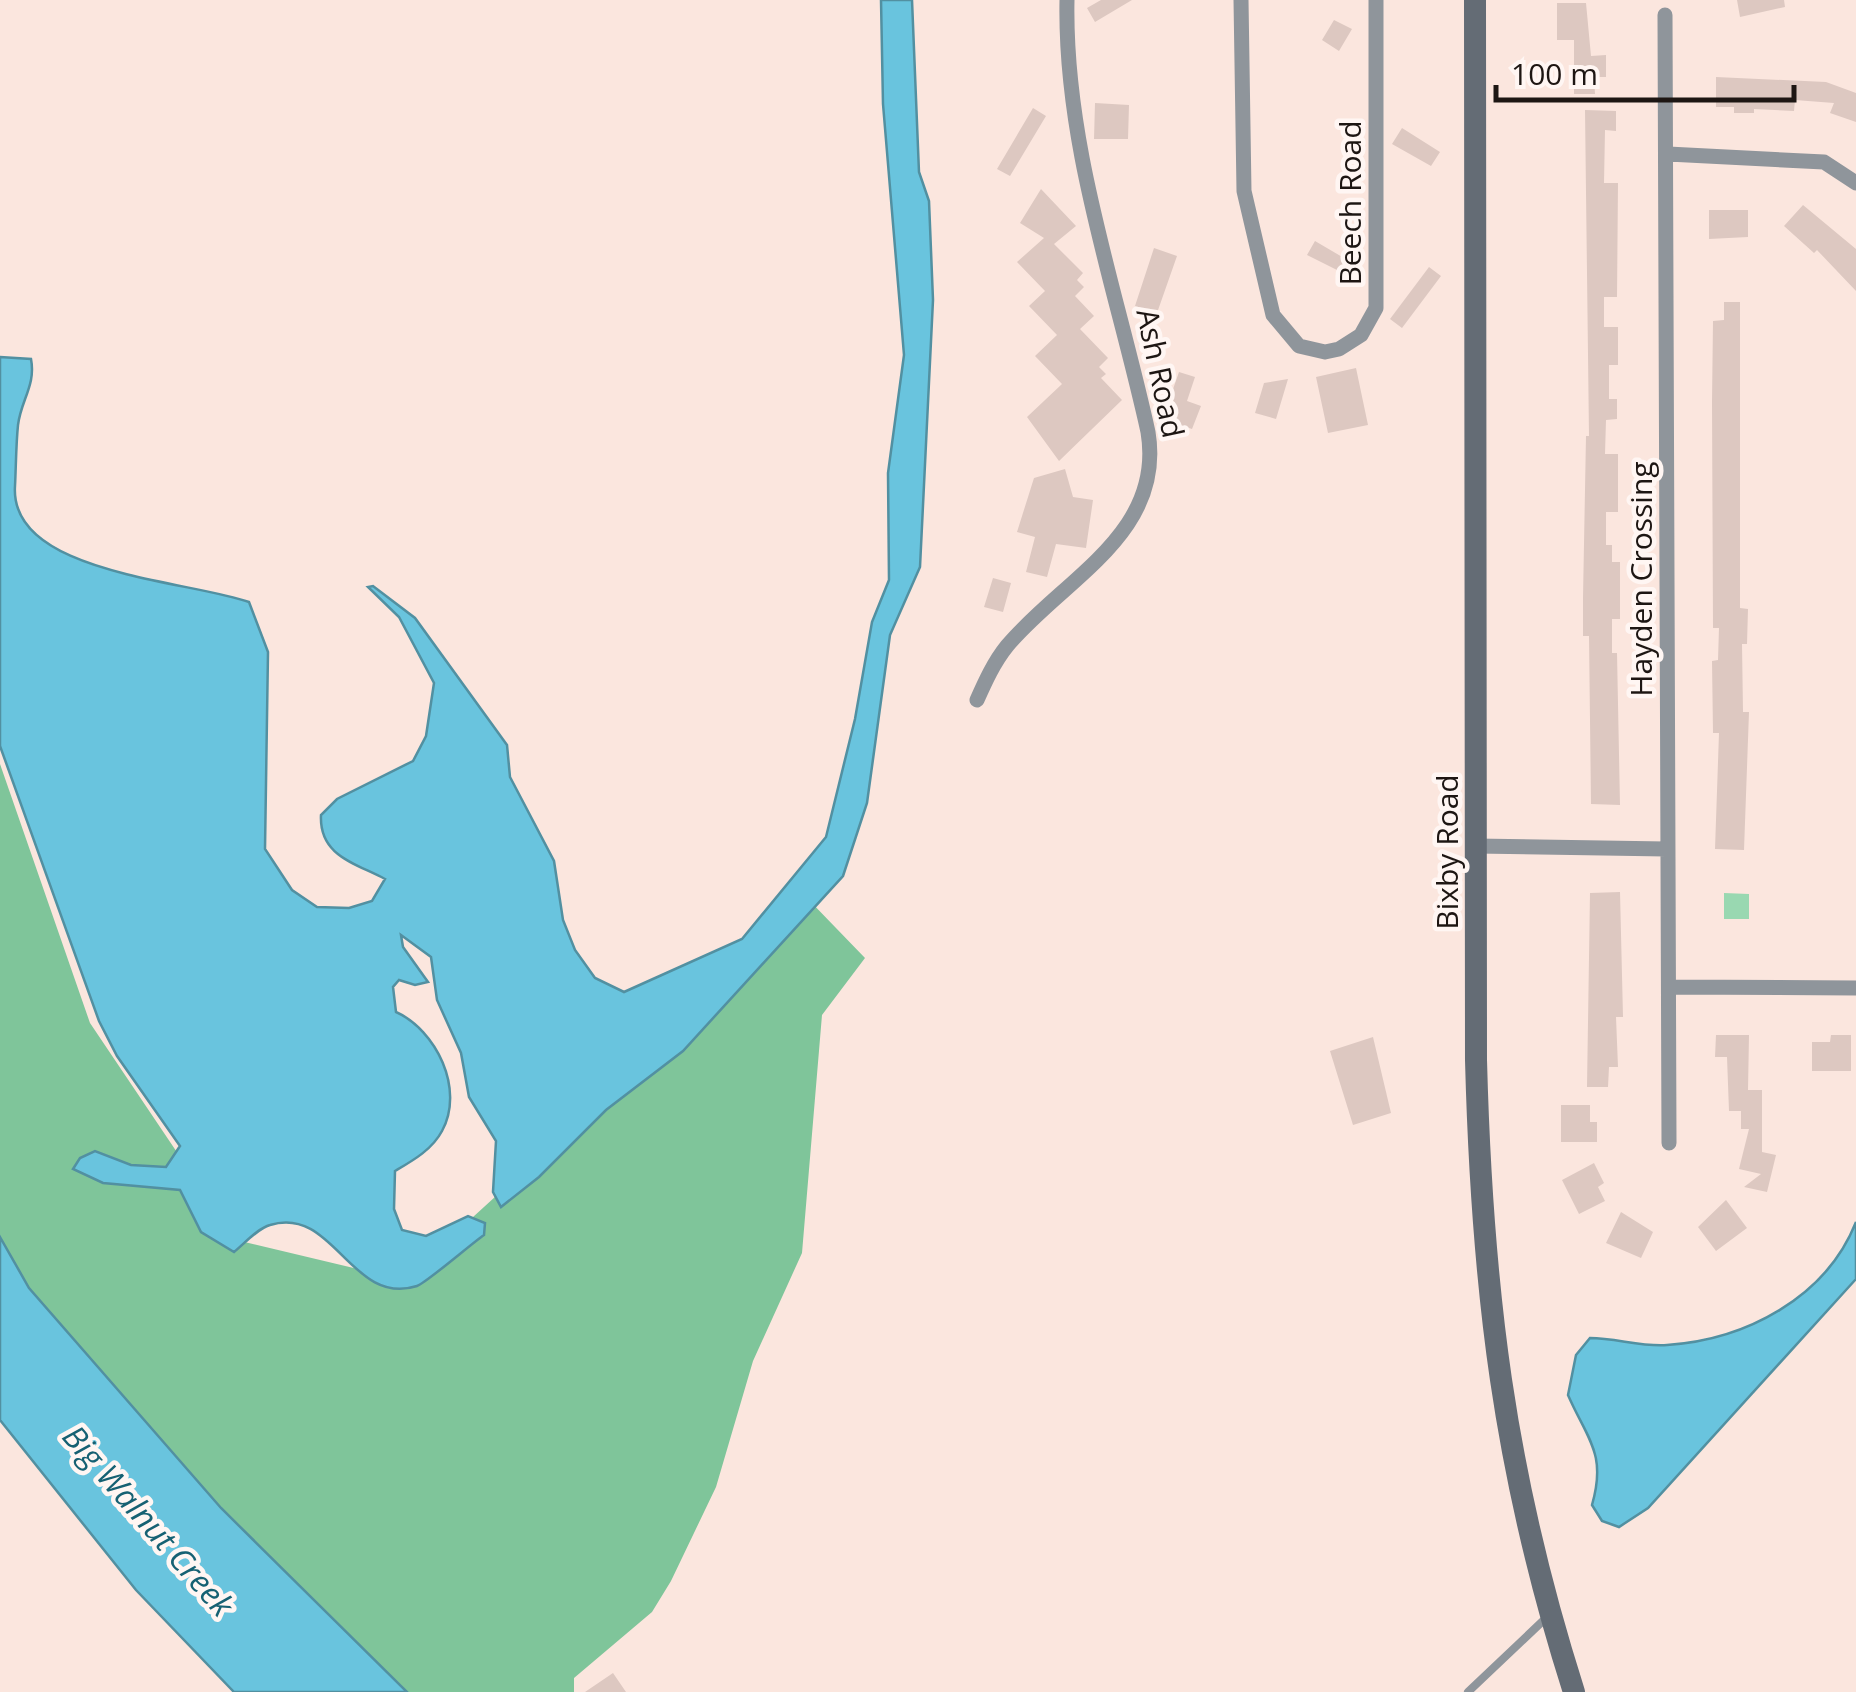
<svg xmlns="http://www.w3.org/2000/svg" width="1856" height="1692" viewBox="0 0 1856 1692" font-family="'Open Sans',sans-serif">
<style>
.green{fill:#99d8b1}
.forest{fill:#7fc59a}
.water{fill:#69c4de;stroke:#5290a1;stroke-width:2.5}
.building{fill:#ddc8c1}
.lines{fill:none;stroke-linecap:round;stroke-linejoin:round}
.lane{stroke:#8f959b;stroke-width:8}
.street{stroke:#8f959b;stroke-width:15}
.secondary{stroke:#646c75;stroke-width:22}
.labels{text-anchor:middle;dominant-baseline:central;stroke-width:9;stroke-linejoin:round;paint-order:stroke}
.street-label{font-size:30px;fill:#1d1613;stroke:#fff6f3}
.water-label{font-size:32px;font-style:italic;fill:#166173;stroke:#fff6f3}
</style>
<rect width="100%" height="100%" fill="#fbe6de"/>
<path class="green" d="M1724,893L1749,894V919H1724Z"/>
<path class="forest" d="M0,764L90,1023L236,1240L404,1280L687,1022L806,897L865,958L822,1015L802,1253L753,1361L716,1487L671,1581L652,1612L574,1678V1692H407L221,1508L29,1288L0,1237Z"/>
<path class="water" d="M881,0H912L919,172L929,201L933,300L920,567L890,635L867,803L843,876L683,1051L606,1110L539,1177L501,1207L493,1192L496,1141L469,1097L461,1053L437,1000L431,957L401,935L403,947L428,982L415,985L399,980L393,987L396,1012C436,1030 465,1089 442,1131C432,1150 412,1161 395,1171L394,1209L402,1230L426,1236L468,1216L485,1223L484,1235C471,1244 426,1283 417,1286C351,1307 334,1205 270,1225C258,1228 244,1244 234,1252L201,1232L180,1190L103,1183L73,1169L80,1158L95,1151L131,1165L166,1167L180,1146L117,1056L99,1021L0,746V357L31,359C36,385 21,400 18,425C16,444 16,467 15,486C9,574 187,580 249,602L268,652L265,849L292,890L317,907L349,908L372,901L385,879C355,863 319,856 321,815L337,799L413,761L426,736L434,683L399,617L368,587L373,586L415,618L507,745L510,777L554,861L563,920L575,950L595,978L624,992L742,939L826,837L855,719L872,622L889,580L888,473L904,355L883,104Z
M1856,1222V1279L1648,1508L1619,1527L1602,1521L1592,1505C1607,1453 1587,1439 1568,1395L1576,1355L1590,1338C1616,1338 1641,1347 1667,1345C1745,1340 1826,1298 1856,1222Z
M0,1237L29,1288L221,1508L407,1692H234L136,1590L0,1420Z"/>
<path class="building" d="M1101,0H1132L1095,22L1087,8Z
M1737,0H1784L1785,7L1740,17Z
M1557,3H1586L1591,56L1606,55V77H1594L1595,94H1574V40H1557Z
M1334,20L1352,29L1339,51L1322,40Z
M1716,77L1826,82L1856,93V122L1830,113L1834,103L1795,100L1794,111L1754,109V113H1734V107H1716Z
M1095,103L1129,105L1128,139H1094Z
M1033,108L1046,116L1010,176L997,169Z
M1585,110L1616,111V131L1605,130L1604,183H1618L1617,297H1604V327H1618V365H1609V399H1617V419L1606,420L1605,454H1618V512H1606V545H1612V562H1620V619H1612V653H1617L1620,805L1591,804L1589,636H1583V598L1586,436H1589Z
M1402,128L1440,152L1431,166L1392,144Z
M1041,189L1076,226L1054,244L1083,273L1077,280L1084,287L1075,296L1094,316L1080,329L1108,358L1099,367L1106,374L1101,378L1122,400L1059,461L1027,417L1062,384L1035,356L1057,335L1029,306L1045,291L1017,262L1044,238L1020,223Z
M1803,205L1856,249V291L1817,250L1814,253L1784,226Z
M1709,210H1748V237L1709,239Z
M1315,241L1361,268L1355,279L1307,255Z
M1154,248L1177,256L1157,313L1135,306Z
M1429,267L1441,276L1402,328L1390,319Z
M1724,302H1740V608L1748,609L1747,644H1742L1743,712H1749L1744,850L1715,849L1719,733H1713L1712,661L1718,660L1719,628H1713L1712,402L1713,321L1724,320Z
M1356,368L1368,425L1328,433L1316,377Z
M1179,372L1195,377L1187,401L1201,406L1192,429L1168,421L1159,429Z
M1288,379L1276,419L1255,413L1264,383Z
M1065,469L1073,497L1093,500L1086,548L1056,544L1047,577L1026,572L1035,537L1017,532L1034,478Z
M993,578L1011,583L1003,612L984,607Z
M1620,892L1623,1017H1616L1618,1067H1609L1608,1087H1587L1590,893Z
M1716,1035H1749L1748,1090H1762V1152L1776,1155L1767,1192L1744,1187L1761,1174L1739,1169L1749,1129H1741V1111H1729L1727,1057H1715Z
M1831,1035H1851V1071H1812V1042H1830Z
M1373,1037L1391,1113L1353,1125L1330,1051Z
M1561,1105H1590V1122H1597V1142H1561Z
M1594,1163L1604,1183L1598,1187L1605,1201L1579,1214L1562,1180Z
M1726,1200L1747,1228L1716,1251L1698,1227Z
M1621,1212L1653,1232L1641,1258L1606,1243Z
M613,1673L626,1692H585Z"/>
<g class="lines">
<path class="lane" d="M1468,1692L1546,1618"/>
<path class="street" d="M1241,0L1244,191L1273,315L1299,346L1325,352L1339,349L1361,335L1376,308V0
M1665,15L1669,1143
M1668,154L1824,162L1856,183
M977,700C985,682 994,662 1007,646C1063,579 1165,534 1148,432C1117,290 1064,146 1067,0
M1475,846L1666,849
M1669,987L1856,988"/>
<path class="secondary" d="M1475,0L1476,1060C1482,1289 1504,1473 1574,1692"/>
</g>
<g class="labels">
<g class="street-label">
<text transform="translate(1349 203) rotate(-90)">Beech Road</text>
<text transform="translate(1161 373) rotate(78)">Ash Road</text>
<text transform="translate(1640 579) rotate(-90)">Hayden Crossing</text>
<text transform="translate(1446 852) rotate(-90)">Bixby Road</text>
</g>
<g class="water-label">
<text transform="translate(149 1520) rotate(49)">Big Walnut Creek</text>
</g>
</g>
<path d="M1496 85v15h298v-15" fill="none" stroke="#1d1613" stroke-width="5"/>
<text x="1511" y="85" font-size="30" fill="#1d1613" stroke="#fff6f3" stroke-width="8" paint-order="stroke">100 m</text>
</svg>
